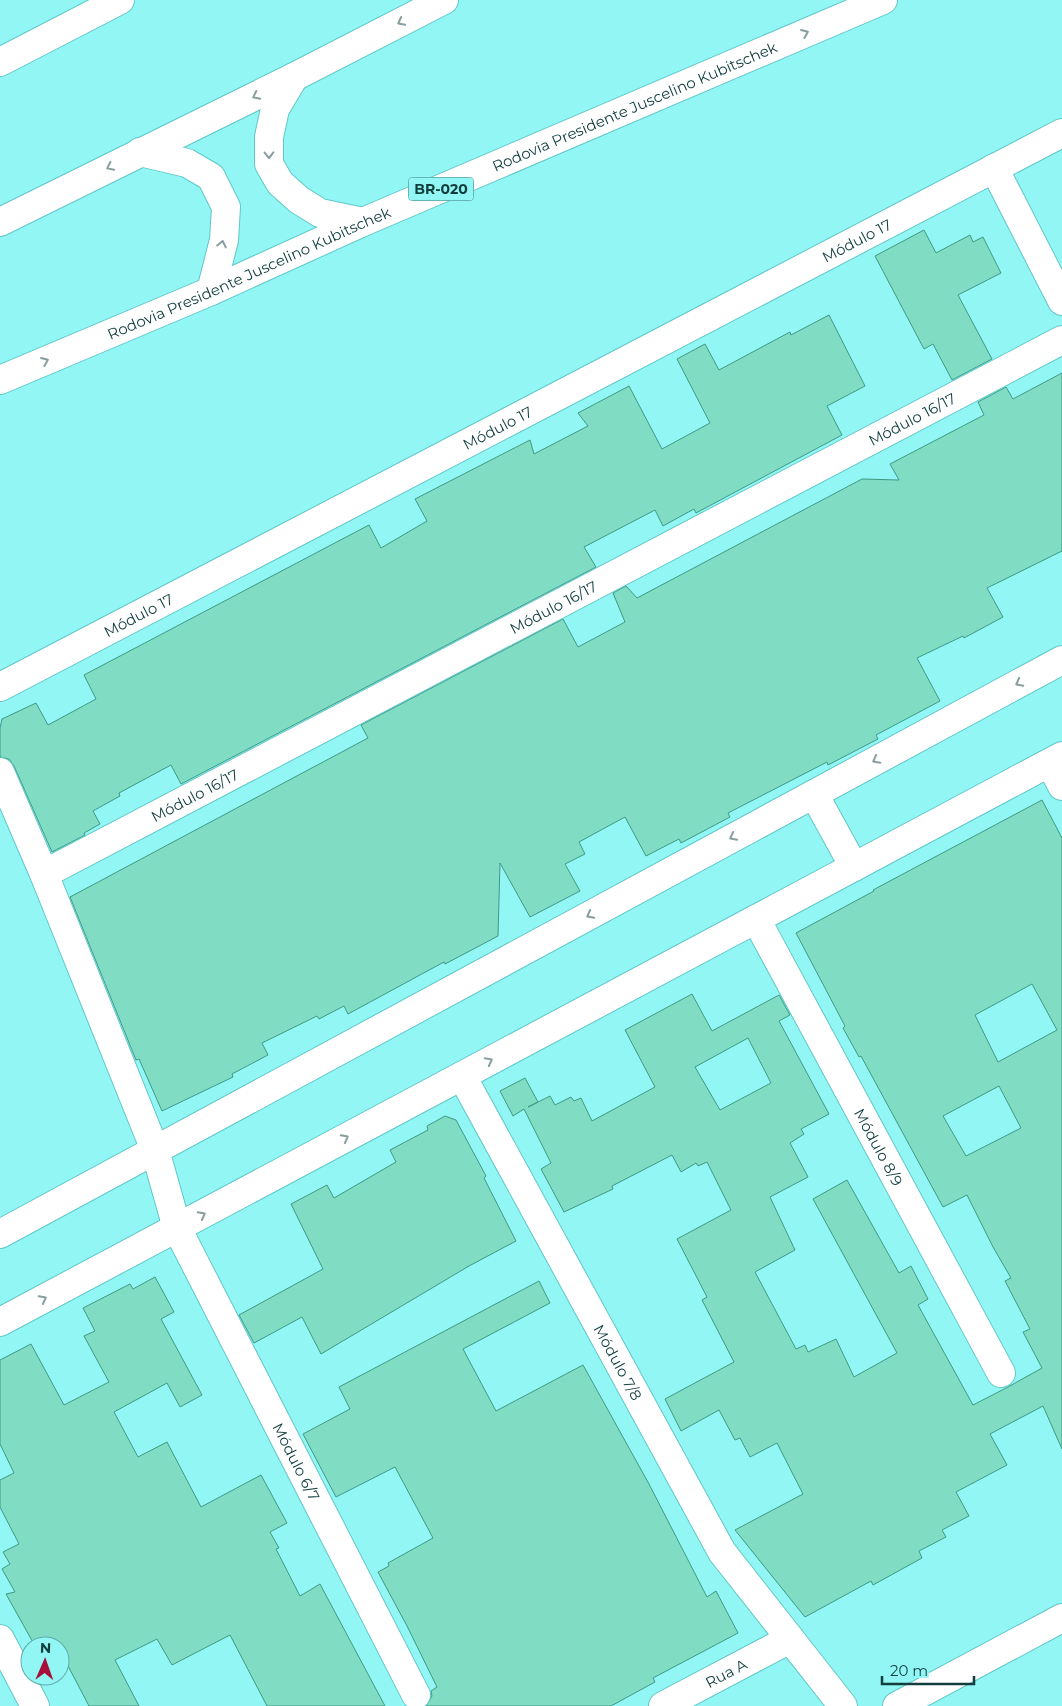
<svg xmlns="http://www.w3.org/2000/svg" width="1062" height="1706" viewBox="0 0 1062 1706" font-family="Montserrat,sans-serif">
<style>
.building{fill:#81dcc4;stroke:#3d9a84;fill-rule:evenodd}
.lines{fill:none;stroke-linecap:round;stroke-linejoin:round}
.minor-casing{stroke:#62c7c7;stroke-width:30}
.highway-casing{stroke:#62c7c7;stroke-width:30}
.minor{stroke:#fff;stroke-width:28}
.highway{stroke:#fff;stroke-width:28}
.oneway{stroke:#889e9e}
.labels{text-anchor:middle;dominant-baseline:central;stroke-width:4;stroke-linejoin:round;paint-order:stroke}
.shield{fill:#92f6f5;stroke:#387575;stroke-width:1}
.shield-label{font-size:14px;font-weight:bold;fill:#123e3e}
.street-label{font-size:15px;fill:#123e3e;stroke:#92f6f5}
</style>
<rect width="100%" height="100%" fill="#92f6f5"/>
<path class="building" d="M924,230L936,253L970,235L973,242L983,237L1001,273L958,295L992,359L952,380L933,344L924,349L875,256Z
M829,315L865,386L827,406L842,435L696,513L694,509L663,526L655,510L584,547L596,567L181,784L171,765L119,793L120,796L93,811L100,824L84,833L85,835L52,852L14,766L9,759L0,757V728L2,719L36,703L48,725L96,699L84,675L369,525L381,548L427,521L415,499L530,440L534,454L588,426L578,413L629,386L662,449L710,423L677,359L705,344L719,370L790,332L791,335Z
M1062,373V551L987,588L1003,617L964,638L963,636L917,658L940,701L876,735L878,739L828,765L827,762L728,813L730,817L681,843L679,839L646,856L625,817L579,842L585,854L565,864L580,891L530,917L500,863L498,936L445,964L444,962L348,1014L344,1006L319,1019L317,1016L262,1043L268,1055L232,1074L233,1077L162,1111L139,1059L136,1060L70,897L368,738L361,725L563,619L578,647L625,622L613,593L626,586L637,598L862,479L899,480L890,464L984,415L978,402L1006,387L1013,399Z
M1042,800L1062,838V1449L1043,1406L990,1434L1007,1465L956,1492L969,1516L942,1530L946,1537L919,1551L922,1558L873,1585L871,1581L805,1617L735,1530L803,1494L777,1443L750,1457L740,1438L735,1440L719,1410L681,1431L665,1399L734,1362L702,1300L707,1297L677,1239L731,1210L707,1162L698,1166L696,1163L681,1172L672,1155L612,1186L613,1189L564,1212L541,1169L551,1163L524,1109L513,1116L500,1091L525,1078L538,1102L528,1107L550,1096L555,1105L571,1097L574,1101L581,1098L592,1121L655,1087L625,1030L692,994L712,1031L779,995L790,1015L779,1021L829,1114L801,1129L804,1134L790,1143L808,1177L770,1197L795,1250L755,1272L796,1349L805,1345L808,1352L836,1339L854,1377L897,1353L813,1199L847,1180L899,1273L911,1266L928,1299L918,1305L973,1405L1008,1387L1042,1368L1023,1332L1030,1329L1005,1281L1011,1278L993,1247L967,1195L943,1207L861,1056L859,1057L843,1028L845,1026L796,933L874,891L873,890ZM1032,984L1057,1030L998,1062L975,1015ZM748,1038L771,1083L720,1110L695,1067ZM999,1086L1021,1128L966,1156L943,1116Z
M445,1116L456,1120L486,1176L484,1178L516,1241L469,1266L321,1354L302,1317L254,1343L239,1315L323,1269L291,1204L327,1185L334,1198L396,1162L390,1150L428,1130L427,1126Z
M155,1277L174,1312L161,1319L202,1395L180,1407L167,1383L114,1412L138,1457L167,1442L201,1507L261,1475L287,1523L270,1532L279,1548L276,1549L300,1596L320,1584L385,1706H267L230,1635L172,1665L157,1639L115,1660L139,1706H89L67,1664L60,1667V1646H35L6,1594L15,1592L2,1569L10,1564L3,1552L19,1544L0,1507V1480L14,1473L0,1444V1360L31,1344L64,1405L109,1382L84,1336L95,1331L83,1308L130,1284L133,1289Z
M539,1281L550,1303L463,1349L496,1411L583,1365L649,1484L707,1597L716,1591L738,1633L653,1678L655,1682L611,1706H426L432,1696L431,1691L437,1687L407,1626L378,1572L389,1566L388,1563L433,1538L395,1467L336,1497L303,1434L350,1409L339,1387Z"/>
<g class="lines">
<g class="minor-casing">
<g id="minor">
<path d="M0,62L120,0"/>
<path d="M994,168L1062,301"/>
<path id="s1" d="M0,687L1062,133"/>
<path d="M1050,763L1062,786"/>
<path id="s2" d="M0,772L44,874L155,1150L177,1228L416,1695"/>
<path d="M814,794L854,867"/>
<path id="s3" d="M44,874L1062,340"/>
<path id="s4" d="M756,919L1001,1373"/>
<path id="s5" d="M462,1076L722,1552L843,1706"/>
<path d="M0,1234L1062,660"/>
<path d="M0,1322L1062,756"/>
<path d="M0,1639L35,1706"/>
<path id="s6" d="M663,1706L790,1639"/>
<path d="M897,1706L1062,1618"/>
</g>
</g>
<g class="highway-casing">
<g id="highway">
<path d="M294,77L275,109L269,137V164L280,183L299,200L320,213L363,222"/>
<path d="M140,152L187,163L211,177L226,207L224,240L211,291"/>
<path d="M0,222L294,77L444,0"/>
<path id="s7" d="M0,380L211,291L363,222L883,0"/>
</g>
</g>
<use href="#minor" class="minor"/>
<use href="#highway" class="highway"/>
</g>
<defs><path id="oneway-chevron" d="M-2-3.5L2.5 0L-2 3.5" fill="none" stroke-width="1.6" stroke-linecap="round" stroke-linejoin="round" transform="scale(1.25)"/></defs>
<g class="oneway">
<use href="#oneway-chevron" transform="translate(401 22) rotate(153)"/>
<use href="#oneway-chevron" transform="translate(805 33) rotate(-23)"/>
<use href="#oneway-chevron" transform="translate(256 96) rotate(154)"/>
<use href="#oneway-chevron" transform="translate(269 155) rotate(89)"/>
<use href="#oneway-chevron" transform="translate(110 167) rotate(154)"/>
<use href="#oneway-chevron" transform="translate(222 244) rotate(-78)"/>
<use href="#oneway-chevron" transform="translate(45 361) rotate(-23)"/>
<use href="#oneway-chevron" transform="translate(1019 683) rotate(152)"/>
<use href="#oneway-chevron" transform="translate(876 760) rotate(152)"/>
<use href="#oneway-chevron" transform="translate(733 837) rotate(152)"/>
<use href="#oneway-chevron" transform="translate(590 915) rotate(152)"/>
<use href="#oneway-chevron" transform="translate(489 1061) rotate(-28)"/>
<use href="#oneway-chevron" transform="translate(345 1138) rotate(-28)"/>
<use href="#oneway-chevron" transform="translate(202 1215) rotate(-28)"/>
<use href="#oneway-chevron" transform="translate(43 1299) rotate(-28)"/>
</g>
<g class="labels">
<rect class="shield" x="408.5" y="177.5" width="65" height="23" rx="4"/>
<g class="shield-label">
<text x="441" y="189">BR-020</text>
</g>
<g class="street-label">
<text stroke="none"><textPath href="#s7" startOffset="691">Rodovia Presidente Juscelino Kubitschek</textPath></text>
<text stroke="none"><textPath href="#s1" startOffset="966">Módulo 17</textPath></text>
<text stroke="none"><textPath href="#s7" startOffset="271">Rodovia Presidente Juscelino Kubitschek</textPath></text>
<text stroke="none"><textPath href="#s3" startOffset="980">Módulo 16/17</textPath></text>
<text stroke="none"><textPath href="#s1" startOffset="561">Módulo 17</textPath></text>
<text stroke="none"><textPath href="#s3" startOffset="575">Módulo 16/17</textPath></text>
<text stroke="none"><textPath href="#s1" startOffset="156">Módulo 17</textPath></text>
<text stroke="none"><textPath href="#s3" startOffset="170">Módulo 16/17</textPath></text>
<text stroke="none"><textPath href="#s4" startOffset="259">Módulo 8/9</textPath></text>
<text stroke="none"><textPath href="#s5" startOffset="326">Módulo 7/8</textPath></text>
<text stroke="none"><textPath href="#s2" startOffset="752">Módulo 6/7</textPath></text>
<text stroke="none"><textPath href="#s6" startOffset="71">Rua A</textPath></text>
</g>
</g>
<g transform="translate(45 1661) rotate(2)"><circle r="24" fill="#92f6f5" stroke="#5facac"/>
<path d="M0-4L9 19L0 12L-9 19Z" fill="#a70e38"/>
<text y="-8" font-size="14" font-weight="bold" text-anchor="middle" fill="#123e3e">N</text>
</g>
<path d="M882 1676v8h92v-8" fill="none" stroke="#123e3e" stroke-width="2.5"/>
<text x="890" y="1676" font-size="15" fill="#123e3e" stroke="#92f6f5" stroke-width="4" paint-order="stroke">20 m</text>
</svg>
